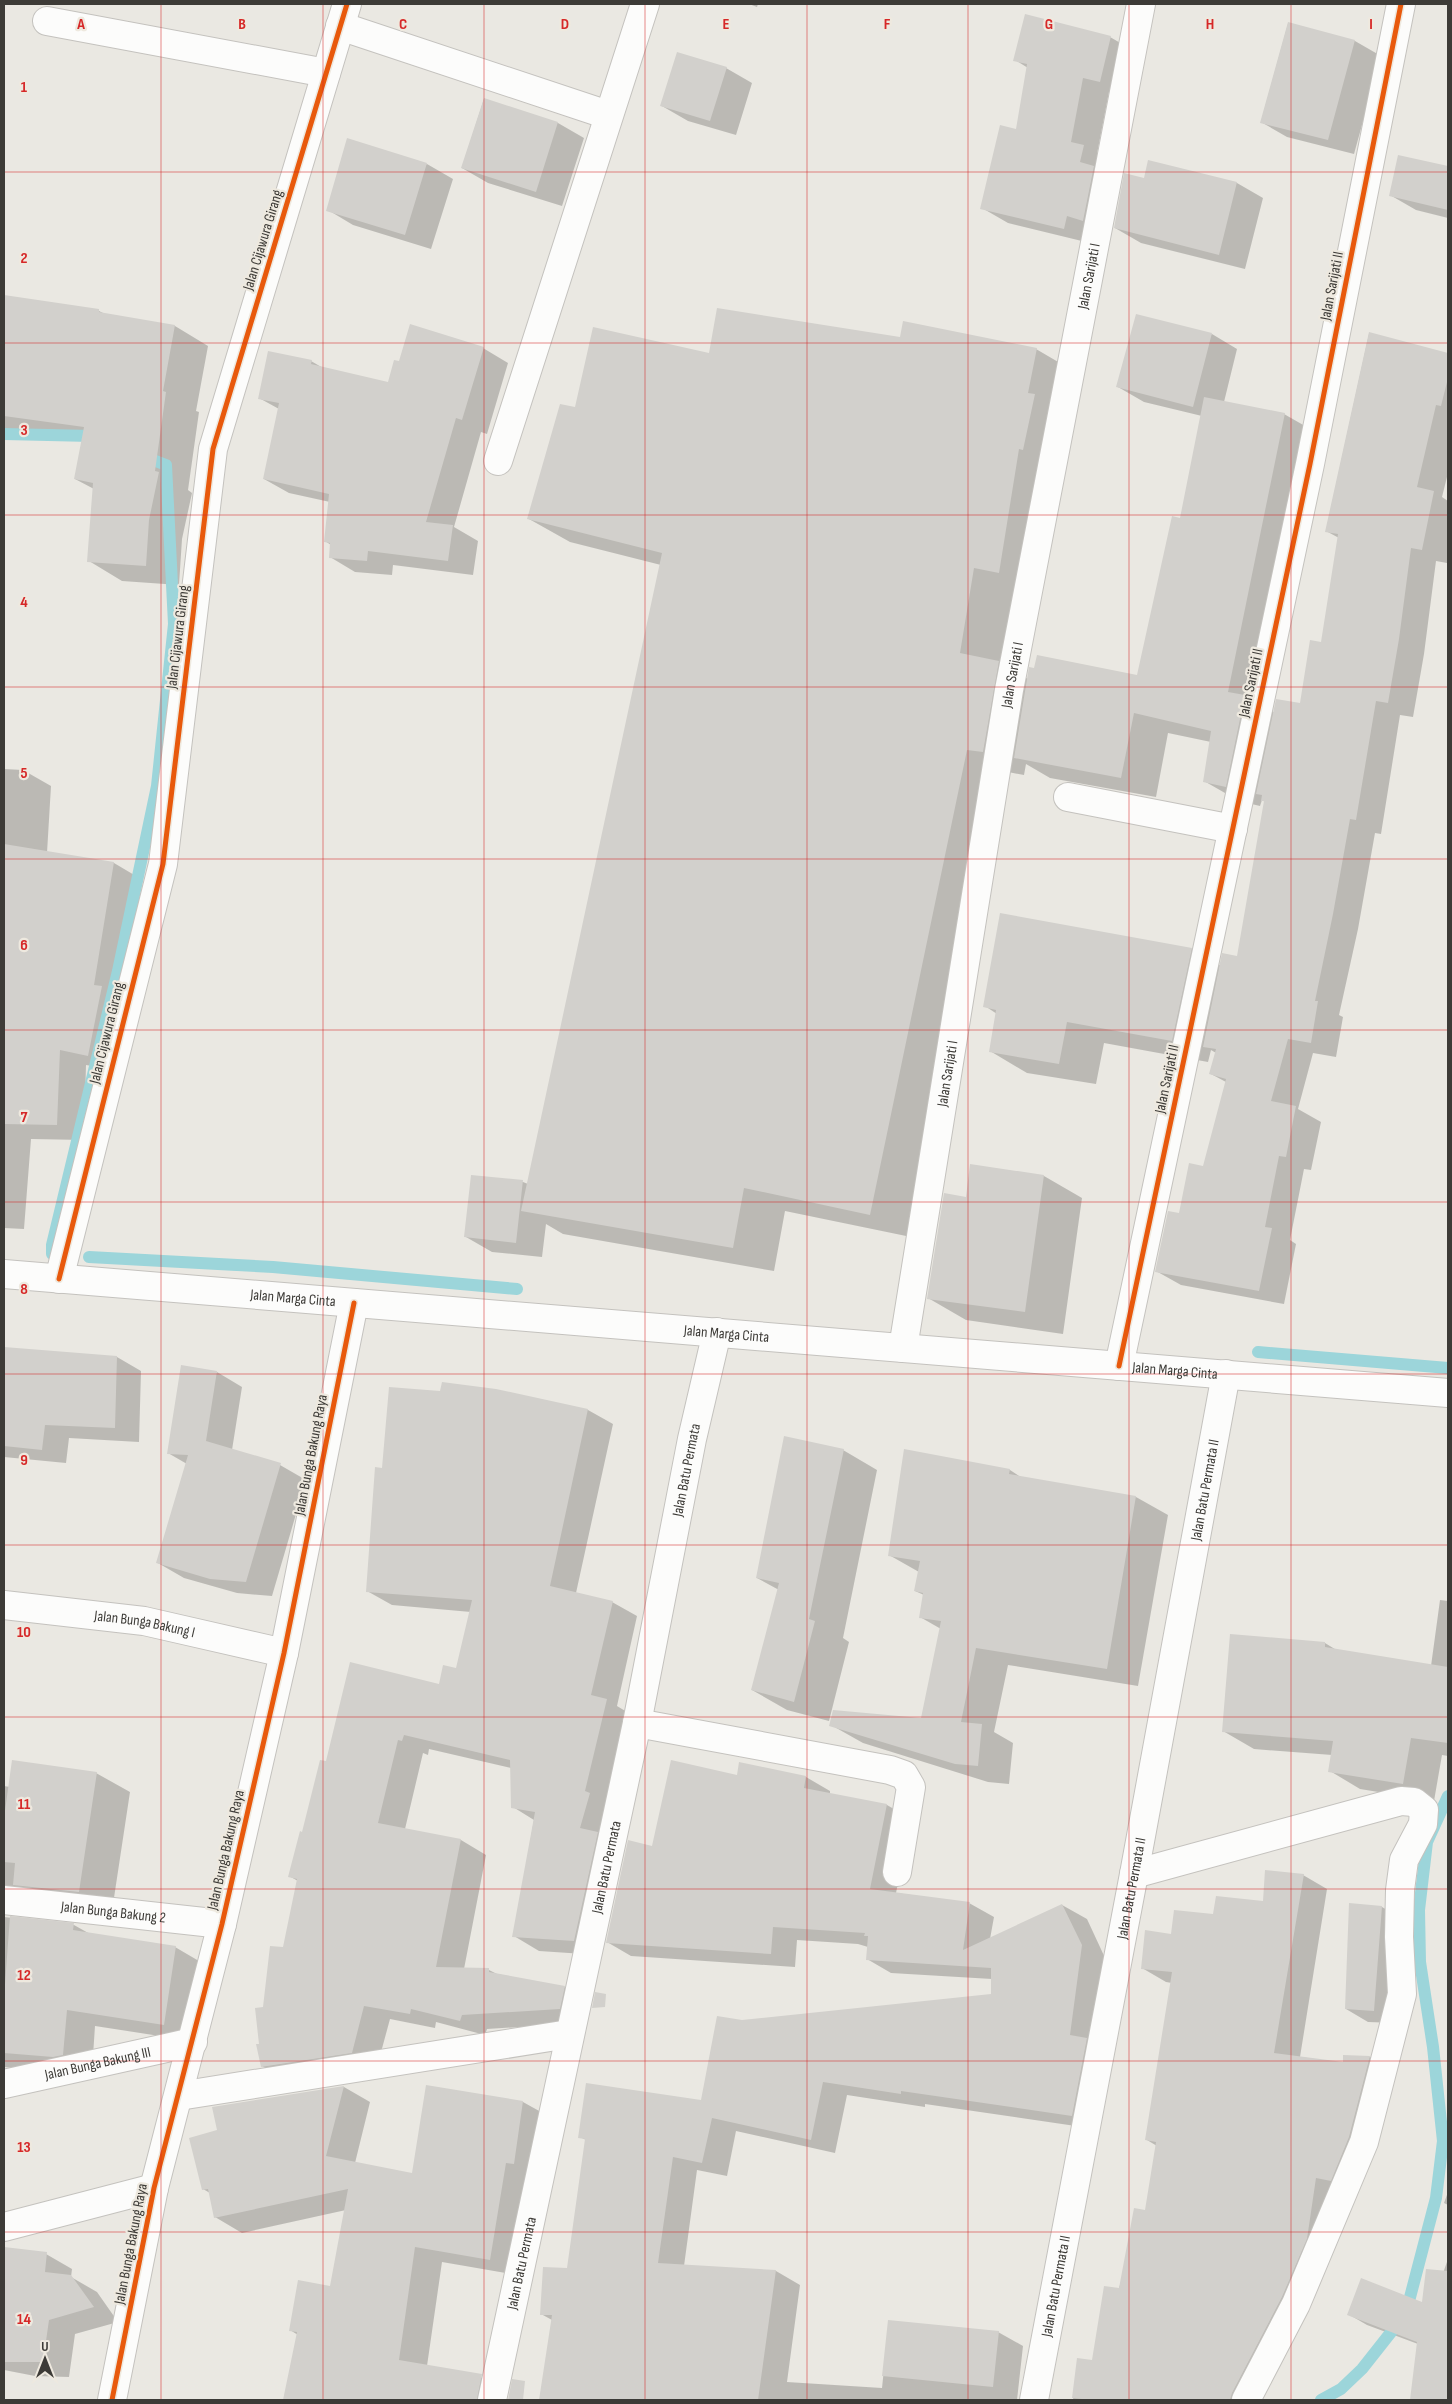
<svg xmlns="http://www.w3.org/2000/svg" width="1452" height="2404" viewBox="0 0 1452 2404" font-family="'Sofia Sans Condensed',sans-serif">
<style>
.shadow{fill:#0003}
.lines{fill:none;stroke-linecap:round;stroke-linejoin:round}
.stream{stroke:#9cd5da;stroke-width:12}
.building{fill:#d2d0cc}
.minor-casing{stroke:#c4c2be;stroke-width:30}
.major-casing{stroke:#c4c2be;stroke-width:30}
.minor{stroke:#fcfcfb;stroke-width:28}
.major{stroke:#fcfcfb;stroke-width:28}
.cycleway-casing{stroke:#eee9df;stroke-width:8}
.cycleway{stroke:#e8590c;stroke-width:5}
.grid{fill:none;stroke:#d62828;stroke-width:1;stroke-opacity:0.55}
.labels{text-anchor:middle;dominant-baseline:central;stroke-width:4.5;stroke-linejoin:round;paint-order:stroke}
.street-label{font-size:15px;fill:#3d3b37;stroke:#eee9df}
.grid-label{font-size:16px;text-anchor:middle;font-weight:bold;fill:#d62828;stroke:#eee9df;stroke-width:4.5;stroke-linejoin:round;paint-order:stroke}
</style>
<rect width="100%" height="100%" fill="#eae8e2"/>
<path class="shadow" d="M749,4H758L757,7Z
M1288,24L1355,41L1381,56L1354,154L1287,137L1261,122Z
M1110,37L1136,52L1125,96L1109,92L1097,154L1110,162L1090,243L1008,223L982,208L1017,131L1028,68L1015,60Z
M726,68L752,83L736,135L688,121L662,106Z
M484,99L558,123L584,138L562,206L488,183L462,168Z
M1399,156L1448,168V218L1416,210L1390,195Z
M1149,162L1237,183L1263,198L1245,269L1141,243L1115,228L1145,180Z
M427,164L453,179L431,249L353,225L328,210Z
M4,296L99,311L105,314L175,326L208,346L196,411L199,412L188,490L192,493L182,539L179,585L122,581L89,561L94,489L75,479L82,441L4,430Z
M1212,334L1237,349L1224,402L1284,414L1319,434L1264,707L1275,713L1301,705L1322,644L1339,538L1326,531L1369,334L1448,355V473L1442,497L1448,501V557L1447,563L1436,561L1424,654L1413,717L1400,715L1381,834L1375,833L1358,929L1339,1015L1343,1017L1336,1057L1313,1053L1298,1109L1321,1122L1311,1170L1304,1169L1290,1240L1296,1244L1284,1304L1181,1285L1156,1271L1180,1215L1204,1167L1226,1082L1211,1074L1216,1053L1211,1050L1208,1062L1104,1043L1096,1084L1027,1073L990,1051L997,1014L985,1006L1191,949L1221,966L1238,957L1265,802L1262,800L1260,806L1239,801L1204,781L1211,742L1168,733L1156,797L1050,778L1026,764L1024,775L1008,772L911,1237L785,1211L774,1271L563,1234L546,1224L542,1257L492,1252L466,1237L473,1176L523,1182L528,1184L661,565L570,542L529,519L576,409L710,355L901,338L1036,349L1077,373L1069,416L1075,419L1064,473L1003,665L1028,679L1138,676L1181,519L1202,416L1144,402L1118,387Z
M483,348L508,363L487,434L481,432L454,527L478,541L473,575L393,565L392,575L355,572L330,557L331,545L325,541L330,502L289,493L264,479L279,409L259,398L311,361L323,368L388,383Z
M4,769L23,770L51,786L47,853L114,863L141,879L121,999L115,1070L86,1065L84,1140L31,1139L24,1229L4,1228Z
M971,1165L1044,1176L1082,1198L1063,1334L966,1320L928,1298L967,1198Z
M4,1348L117,1357L141,1371L139,1442L69,1438L66,1463L4,1457Z
M217,1372L242,1387L232,1450L280,1465L306,1480L272,1596L237,1593L184,1578L158,1563L187,1464L168,1453Z
M495,1390L588,1410L613,1424L576,1593L612,1602L637,1616L617,1706L632,1715L599,1955L539,1951L514,1936L534,1820L513,1807L511,1768L429,1749L428,1755L423,1753L405,1829L461,1840L486,1855L464,1969L489,1970L497,1974L564,1987L589,2002L585,2023L487,2029L485,2035L436,2022L435,2028L390,2019L377,2067L287,2081L262,2066L261,2045L264,2008L284,1949L298,1881L289,1876L326,1762L440,1686L457,1670L471,1612L392,1605L367,1591L383,1469L441,1393Z
M843,1450L877,1470L843,1638L849,1642L829,1721L787,1710L752,1690L779,1590L757,1578Z
M905,1451L1010,1470L1022,1478L1136,1497L1168,1515L1138,1686L1008,1665L994,1732L1013,1743L1009,1784L988,1782L863,1743L831,1725L922,1720L941,1629L920,1617L924,1595L915,1591L919,1572L889,1555Z
M1440,1600L1448,1601V1756L1442,1755L1434,1801L1360,1789L1330,1771L1332,1755L1254,1749L1223,1731L1325,1643L1338,1651L1431,1666Z
M740,1764L806,1777L830,1791V1794L887,1805L911,1819L896,1893L969,1903L994,1917L990,1939L1062,1905L1087,1919L1106,1960L1096,2129L925,2104V2107L847,2095L835,2153L736,2131L727,2176L697,2170L684,2266L776,2271L800,2285L787,2382L882,2388L889,2321L998,2332L1023,2346L1017,2400H540L552,2320L541,2314L568,2269L586,2140L580,2137L702,2101L742,2022L992,1995V1979L891,1973L867,1959L868,1947L858,1944L797,1940L795,1967L631,1956L607,1942L653,1848L738,1776Z
M96,1773L130,1792L112,1911L4,1894V1786L10,1787Z
M1303,1875L1327,1889L1300,2057L1344,2063L1370,2057L1394,2071L1260,2400H1073L1078,2359L1093,2361L1146,2212L1157,2146L1147,2140L1172,1983L1166,1982L1142,1968L1172,1935L1215,1916L1264,1902Z
M1350,1905L1382,1907L1404,1920L1396,2023L1368,2022L1346,2009Z
M4,1917L74,1925L90,1934L175,1947L204,1964L192,2041L95,2026L92,2071L83,2073L4,2067Z
M427,2086L523,2102L550,2117L517,2275L442,2262L427,2366L475,2374L502,2390L500,2400H284L298,2335L290,2330L331,2287L346,2210L242,2233L215,2217L210,2193L203,2189L218,2131L344,2087L370,2102L355,2163L413,2174Z
M1448,2192V2205L1444,2203Z
M4,2248L46,2254L72,2269L71,2277L97,2292L118,2322L75,2334L69,2377L35,2376L4,2370Z
M1448,2259V2400H1411L1418,2344L1367,2325L1348,2314L1431,2307Z"/>
<g class="lines">
<path class="stream" d="M4,434L92,436L98,439
M52,1254V1245L118,971L157,786L174,624L166,465L140,455
M89,1257L273,1267L517,1289
M1258,1352L1448,1368
M1321,2400L1341,2389L1362,2369L1392,2331L1408,2305L1436,2198L1443,2141L1433,2047L1420,1962L1419,1910L1427,1842L1448,1796"/>
</g>
<path class="building" d="M1025,14L1111,36L1100,82L1083,78L1071,142L1084,145L1080,162L1094,166L1083,221L1067,216L1064,229L980,209L1000,125L1016,129L1027,64L1013,61Z
M1288,22L1355,40L1328,140L1260,123Z
M677,52L727,67L710,121L660,106Z
M484,98L558,122L536,192L461,168Z
M347,138L427,163L405,235L326,211Z
M1398,155L1448,166V210L1389,196Z
M1148,160L1237,182L1219,255L1114,228L1124,173L1144,178Z
M4,295L99,309V312L175,325L163,391L166,392L155,471L159,472L149,520L146,566L87,562L93,483L74,479L84,427L4,416Z
M717,308L900,337L903,321L1037,348L1028,393L1035,394L1023,450L1019,449L999,573L974,568L960,653L999,661L983,752L967,750L870,1215L744,1188L733,1248L521,1211L662,553L527,519L560,404L575,407L593,327L709,353Z
M1136,314L1212,333L1193,407L1116,387Z
M410,324L484,347L462,420L456,418L426,522L453,525L448,561L368,551L367,561L329,558L330,543L324,542L329,494L263,479L279,403L258,399L268,351L312,360L311,364L388,382L394,360L399,361Z
M1369,332L1448,353V378L1441,406L1436,405L1417,487L1434,491L1422,550L1411,548L1399,639L1388,703L1376,701L1356,820L1350,819L1333,914L1315,1001H1318L1311,1043L1288,1039L1271,1101L1296,1106L1286,1157L1279,1156L1265,1227L1272,1228L1259,1291L1155,1272L1168,1211L1179,1213L1189,1163L1203,1166L1226,1079L1209,1074L1216,1049L1203,1047L1222,953L1237,956L1264,801H1261L1262,795L1256,794L1276,699L1300,703L1310,640L1321,642L1338,534L1325,532Z
M1204,397L1285,413L1228,692L1245,695L1226,787L1203,782L1211,731L1134,713L1121,778L1014,758L1029,667L1034,668L1037,655L1137,675L1172,516L1180,518Z
M4,844L114,862L94,985L102,986L88,1056L60,1050L57,1125L4,1124Z
M1000,913L1192,948L1172,1041L1067,1022L1059,1064L989,1052L996,1010L983,1007Z
M970,1164L1044,1175L1025,1312L927,1299L944,1193L966,1197Z
M471,1175L523,1180L516,1243L464,1237Z
M4,1347L117,1356L115,1428L45,1425L42,1450L4,1446Z
M181,1365L217,1371L206,1441L281,1463L246,1582L210,1579L156,1563L188,1455L167,1454Z
M442,1382L496,1389L588,1409L550,1586L613,1601L591,1695L607,1699L585,1791L590,1793L580,1828L598,1832L574,1941L512,1937L535,1812L511,1808L510,1760L404,1735L402,1741L398,1740L378,1823L461,1839L436,1967L489,1968V1972L565,1986L560,2009L462,2015L460,2021L411,2009L410,2014L364,2006L352,2053L261,2067L256,2044H259L255,2008L263,2007L270,1946L283,1947L297,1879L288,1877L300,1831L302,1832L320,1760L326,1761L350,1662L439,1684L443,1665L456,1668L472,1600L366,1592L375,1467L382,1468L389,1387L440,1391Z
M784,1436L844,1449L809,1619L815,1621L794,1702L751,1690L779,1583L756,1578Z
M904,1449L1010,1469L1009,1474L1136,1496L1107,1669L976,1648L961,1722L982,1724L978,1766L955,1764L829,1726L833,1710L921,1718L941,1621L919,1618L923,1593L914,1591L920,1561L888,1556Z
M1230,1634L1325,1642V1647L1448,1667V1743L1411,1738L1403,1784L1328,1772L1333,1741L1222,1732Z
M12,1760L97,1772L79,1892L13,1885L15,1863L4,1862V1818Z
M671,1760L737,1775L739,1762L806,1776L804,1788L887,1804L870,1889L970,1902L963,1950L1062,1904L1082,1945L1070,2035L1087,2038L1072,2116L901,2091V2094L823,2082L811,2140L712,2118L702,2163L673,2157L658,2263L776,2270L758,2400H539L552,2315H540L543,2267L567,2268L585,2139L578,2138L586,2083L701,2100L717,2016L742,2020L991,1994V1968L866,1960L868,1936H864L865,1933L773,1927L771,1954L606,1943L628,1840L652,1846Z
M1265,1870L1304,1874L1274,2053L1343,2062V2055L1370,2056L1349,2137L1331,2181L1316,2178L1307,2239L1282,2297L1232,2393L1230,2400H1091L1072,2398L1077,2358L1092,2360L1104,2286L1119,2288L1134,2208L1145,2210L1156,2142L1145,2140L1172,1972L1141,1969L1145,1930L1171,1934L1174,1910L1213,1914L1216,1896L1263,1901Z
M1349,1903L1382,1906L1374,2011L1345,2009Z
M10,1916L74,1923L73,1930L176,1946L164,2025L67,2010L63,2055L53,2057L4,2053V1998Z
M595,1992L606,1994L605,2007L592,2008Z
M426,2085L523,2101L514,2164L506,2163L490,2260L415,2247L399,2360L482,2374L477,2400H283L297,2332L289,2331L298,2280L330,2286L348,2189L214,2218L208,2189L202,2190L189,2138L217,2130L212,2107L344,2086L326,2156L412,2173Z
M4,2247L47,2252L45,2272L71,2275L94,2307L49,2320L43,2362H4Z
M1426,2269L1448,2271V2400H1410L1417,2342L1347,2315L1361,2278L1422,2302Z
M888,2320L999,2331L993,2387L882,2376Z
M512,2379L525,2381L523,2400H508Z"/>
<g class="lines">
<g class="minor-casing">
<g id="minor">
<path d="M47,21L326,73"/>
<path d="M340,26L608,115"/>
<path d="M498,461L645,4"/>
<path d="M1068,797L1233,829"/>
<path d="M59,1279L163,864L213,449L347,4"/>
<path id="s1" d="M903,1348L1009,690L1141,4"/>
<path d="M1119,1366L1310,464L1401,4"/>
<path id="s2" d="M4,1605L144,1621L284,1653"/>
<path d="M637,1723L890,1770L904,1775L911,1787L897,1872"/>
<path d="M1134,1874L1401,1801L1414,1802L1424,1810L1423,1824L1404,1860L1400,1890L1399,1937L1402,1994L1364,2142L1296,2304L1246,2400"/>
<path id="s3" d="M4,1900L222,1924"/>
<path id="s4" d="M4,2084L193,2042"/>
<path d="M179,2096L569,2034"/>
<path d="M4,2227L154,2188"/>
<path d="M112,2400L154,2188L222,1924L284,1653L354,1303"/>
<path id="s5" d="M492,2400L637,1723L692,1439L717,1332"/>
<path id="s6" d="M1034,2400L1134,1874L1226,1374"/>
</g>
</g>
<g class="major-casing">
<g id="major">
<path id="s7" d="M4,1274L1448,1393"/>
</g>
</g>
<use href="#minor" class="minor"/>
<use href="#major" class="major"/>
<g class="cycleway-casing">
<path id="cycleway" d="M59,1279L163,864L213,449L347,4
M1119,1366L1310,464L1401,4
M112,2400L154,2188L222,1924L284,1653L354,1303"/>
</g>
<use href="#cycleway" class="cycleway"/>
</g>
<path class="grid" d="M161,4V2400M323,4V2400M484,4V2400M645,4V2400M807,4V2400M968,4V2400M1129,4V2400M1291,4V2400M4,172H1448M4,343H1448M4,515H1448M4,687H1448M4,859H1448M4,1030H1448M4,1202H1448M4,1374H1448M4,1545H1448M4,1717H1448M4,1889H1448M4,2061H1448M4,2232H1448"/>
<g class="labels">
<g class="street-label">
<text transform="translate(263 240) rotate(-73)">Jalan Cijawura Girang</text>
<text stroke="none"><textPath href="#s1" startOffset="1088">Jalan Sarijati I</textPath></text>
<text transform="translate(1332 286) rotate(-79)">Jalan Sarijati II</text>
<text transform="translate(178 637) rotate(-83)">Jalan Cijawura Girang</text>
<text stroke="none"><textPath href="#s1" startOffset="682">Jalan Sarijati I</textPath></text>
<text transform="translate(1251 683) rotate(-78)">Jalan Sarijati II</text>
<text transform="translate(107 1033) rotate(-76)">Jalan Cijawura Girang</text>
<text stroke="none"><textPath href="#s1" startOffset="278">Jalan Sarijati I</textPath></text>
<text transform="translate(1167 1079) rotate(-78)">Jalan Sarijati II</text>
<text stroke="none"><textPath href="#s7" startOffset="290">Jalan Marga Cinta</textPath></text>
<text stroke="none"><textPath href="#s7" startOffset="725">Jalan Marga Cinta</textPath></text>
<text stroke="none"><textPath href="#s7" startOffset="1175">Jalan Marga Cinta</textPath></text>
<text transform="translate(311 1455) rotate(-79)">Jalan Bunga Bakung Raya</text>
<text stroke="none"><textPath href="#s5" startOffset="950">Jalan Batu Permata</textPath></text>
<text stroke="none"><textPath href="#s6" startOffset="926">Jalan Batu Permata II</textPath></text>
<text stroke="none"><textPath href="#s2" startOffset="142">Jalan Bunga Bakung I</textPath></text>
<text transform="translate(226 1850) rotate(-77)">Jalan Bunga Bakung Raya</text>
<text stroke="none"><textPath href="#s5" startOffset="545">Jalan Batu Permata</textPath></text>
<text stroke="none"><textPath href="#s6" startOffset="521">Jalan Batu Permata II</textPath></text>
<text stroke="none"><textPath href="#s3" startOffset="110">Jalan Bunga Bakung 2</textPath></text>
<text stroke="none"><textPath href="#s4" startOffset="96">Jalan Bunga Bakung III</textPath></text>
<text transform="translate(131 2244) rotate(-79)">Jalan Bunga Bakung Raya</text>
<text stroke="none"><textPath href="#s5" startOffset="140">Jalan Batu Permata</textPath></text>
<text stroke="none"><textPath href="#s6" startOffset="116">Jalan Batu Permata II</textPath></text>
</g>
</g>
<g class="grid-label">
<text x="81" y="29">A</text>
<text x="242" y="29">B</text>
<text x="403" y="29">C</text>
<text x="565" y="29">D</text>
<text x="726" y="29">E</text>
<text x="887" y="29">F</text>
<text x="1049" y="29">G</text>
<text x="1210" y="29">H</text>
<text x="1371" y="29">I</text>
<text x="24" y="92">1</text>
<text x="24" y="263">2</text>
<text x="24" y="435">3</text>
<text x="24" y="607">4</text>
<text x="24" y="778">5</text>
<text x="24" y="950">6</text>
<text x="24" y="1122">7</text>
<text x="24" y="1294">8</text>
<text x="24" y="1465">9</text>
<text x="24" y="1637">10</text>
<text x="24" y="1809">11</text>
<text x="24" y="1980">12</text>
<text x="24" y="2152">13</text>
<text x="24" y="2324">14</text>
</g>
<rect width="1452" height="2404" fill="none" stroke="#3d3b37" stroke-width="10"/>
<g transform="translate(45 2359)" stroke="#eee9df" stroke-width="4" paint-order="stroke">
<path d="M0-4L9 19L0 12L-9 19Z" fill="#3d3b37"/>
<text y="-8" font-size="14" font-weight="bold" text-anchor="middle" fill="#3d3b37">U</text>
</g>
</svg>
